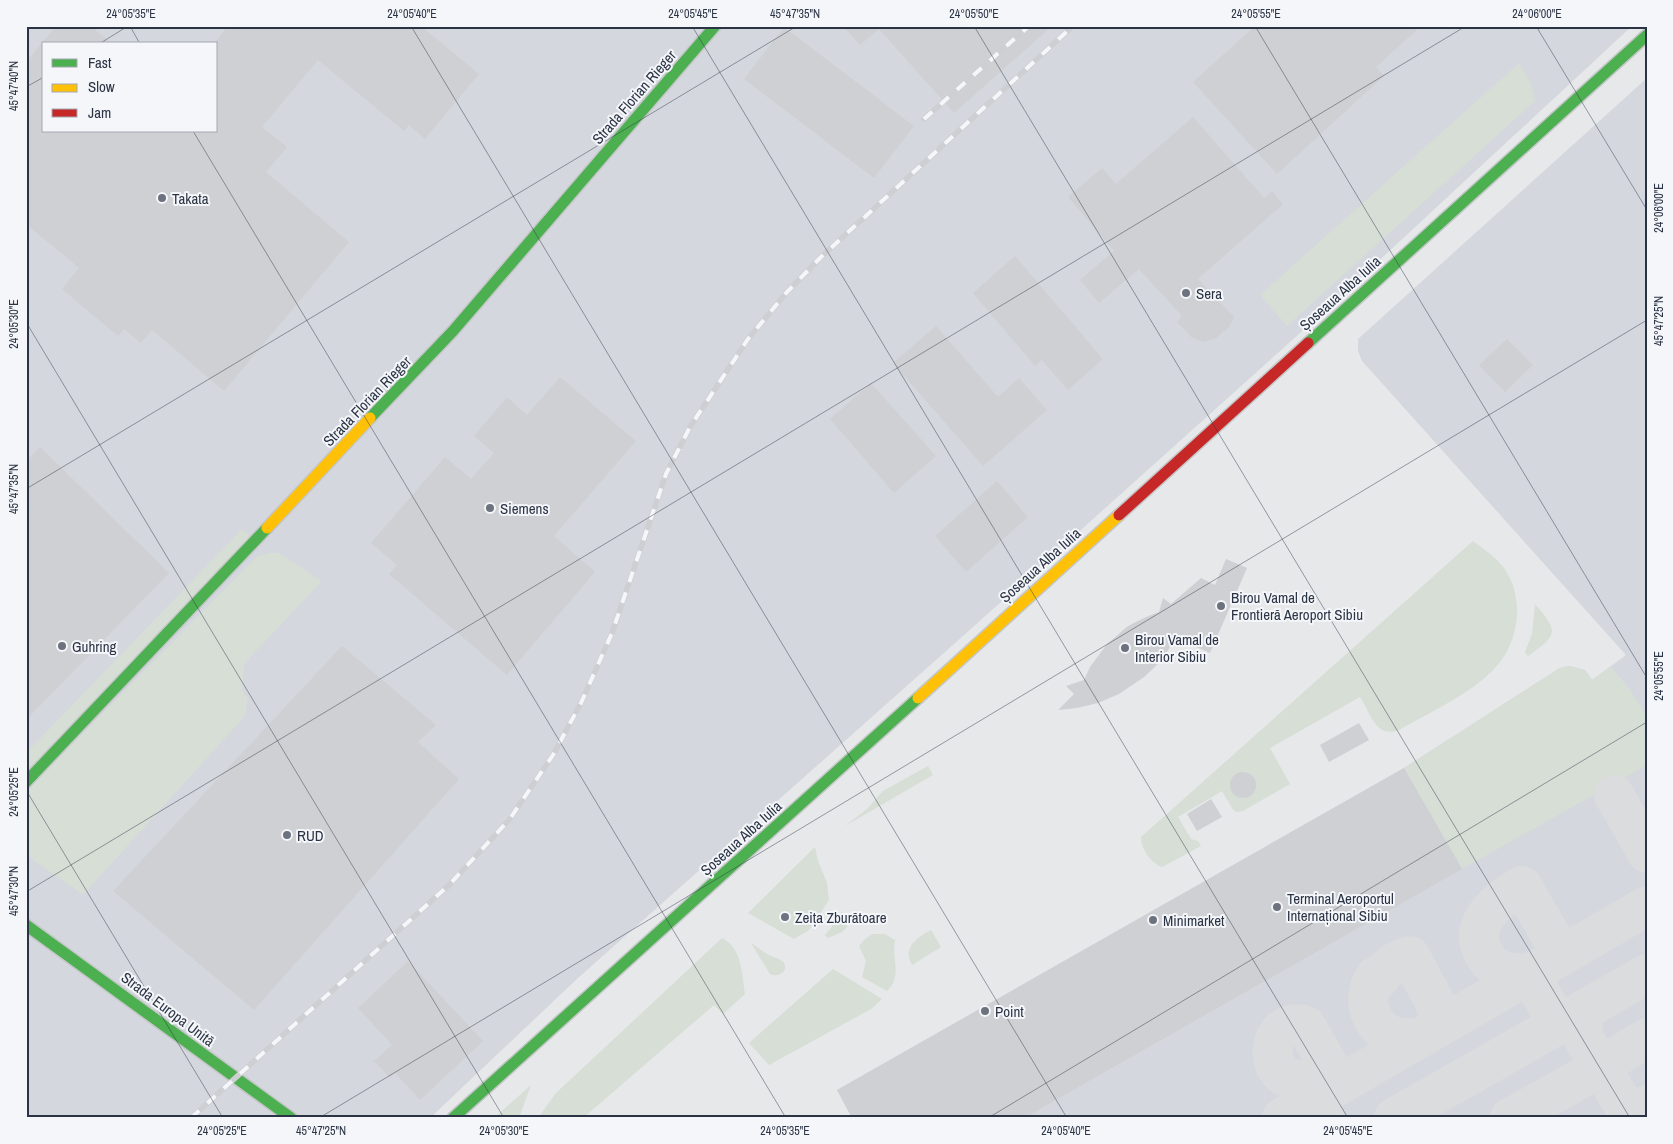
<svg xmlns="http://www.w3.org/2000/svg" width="1673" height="1144" viewBox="0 0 1673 1144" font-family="'Archivo Narrow',sans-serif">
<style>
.built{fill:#d4d7dd;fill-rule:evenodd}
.green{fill:#d6ded6}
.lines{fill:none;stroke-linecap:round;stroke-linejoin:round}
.taxiway{stroke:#dadcde;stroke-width:40}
.building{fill:#ced0d3}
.fast-casing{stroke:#c4c6c8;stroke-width:14}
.slow-casing{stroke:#c4c6c8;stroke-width:14}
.jam-casing{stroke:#c4c6c8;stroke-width:14}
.fast{stroke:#4caf50;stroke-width:11}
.slow{stroke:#ffc107;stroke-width:11}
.jam{stroke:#c62828;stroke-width:11}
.rail-casing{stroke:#cecfd2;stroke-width:5.5}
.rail{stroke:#f4f6f9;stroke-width:4;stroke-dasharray:11;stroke-linecap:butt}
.ticks{fill:none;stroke:#2b3445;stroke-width:1;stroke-opacity:0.45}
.poi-dot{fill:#6c737f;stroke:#f4f6f9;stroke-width:2}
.labels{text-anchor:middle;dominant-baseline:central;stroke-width:4;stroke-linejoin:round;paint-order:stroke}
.street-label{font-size:15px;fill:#2b3445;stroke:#f4f6f9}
.poi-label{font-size:15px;fill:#2b3445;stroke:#f4f6f9;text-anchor:start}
.neatline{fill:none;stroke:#2b3445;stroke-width:2}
.ticks-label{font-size:12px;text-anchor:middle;fill:#2b3445}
</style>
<rect width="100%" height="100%" fill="#e6e8ea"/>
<path class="built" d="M26,26H1632L1330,306L963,636L578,978L430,1118H26ZM44,44H216V131H44Z
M1647,78V1118H852L837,1090L1404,768L1560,668L1569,666L1585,670L1592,680L1626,655L1362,361L1358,351V339Z"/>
<path class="green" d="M1519,63L1531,83L1535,101L1287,326L1260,295Z
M242,529L250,536L26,773V753Z
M1473,541C1481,547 1490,553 1497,560C1526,588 1522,640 1495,668C1471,694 1430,712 1399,730C1375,739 1371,713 1360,697L1270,748L1290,784L1243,811L1236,812L1232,808L1222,791L1178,817L1191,839L1198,841L1201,846L1162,867C1151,863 1141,849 1141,837Z
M271,553H279L322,581L244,664L242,691L248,699L245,716L83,895L26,855V791L256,557Z
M1535,604C1559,632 1558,635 1528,656L1525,652L1532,634Z
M1569,666L1585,670L1592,680L1611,667L1628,687L1647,716V765L1462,869L1404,768L1560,668Z
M928,766L933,775L845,826L867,809L883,791Z
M815,847L818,861L827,883L829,900L809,930L794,939L748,913Z
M842,912C847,916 849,921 847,927L842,932L828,938L825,935L831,928L837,914Z
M931,930L941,947L912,965C902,947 917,938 931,930Z
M872,934H885L895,940C891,958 903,976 887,991L862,977L866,961L859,946L864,940Z
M722,938C742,948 742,974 745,994L723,1014L714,1005L583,1118H538L556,1093Z
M751,943C756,946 762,951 767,954C772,957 778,958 782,961C791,969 779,979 770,974Z
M833,969L882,999L871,1009L769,1065L749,1043Z
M531,1085L519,1118H494Z"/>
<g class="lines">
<path class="taxiway" d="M1614,795L1647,853
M1547,1005L1530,974C1512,974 1496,973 1485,956C1466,926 1496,900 1522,886L1562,955
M1583,1011L1582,1019L1584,1039L1628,1113L1637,1111L1647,1105
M1419,1039C1407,1038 1395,1039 1385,1032C1367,1019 1363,994 1375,977L1379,979C1387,968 1395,959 1410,956L1446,1023
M1282,1118L1647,906
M1324,1118L1303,1081C1297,1080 1289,1079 1284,1076C1260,1058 1276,1015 1306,1026L1339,1085
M1394,1118L1647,974
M1510,1118L1573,1083L1647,1038"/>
</g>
<path class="building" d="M56,26H91L112,44H44V131H216V41L228,26H421L479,74L425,139L409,125L404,131L318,60L262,127L287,147L266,172L349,242L224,391L152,330L141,343L124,329L118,336L62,289L79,268L26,224V62Z
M843,26H1052L954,113L879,29L860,45Z
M1255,26H1421L1376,67L1384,76L1277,174L1193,82Z
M784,27L914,126L874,178L744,79Z
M1193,117L1264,198L1272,191L1283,204L1198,279L1234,317L1229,327L1216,338L1203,342L1191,337L1177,322L1182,316L1139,269L1099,303L1080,280L1114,251L1068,197L1102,168L1116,184Z
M1015,256L1103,359L1068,390L1042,360L1035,366L973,293Z
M936,326L998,397L1019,378L1047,410L983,466L893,363Z
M1507,339L1533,365L1505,392L1479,365Z
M560,377L636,441L554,536L595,572L507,675L389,574L397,565L371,543L445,457L471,479L494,453L474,436L507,397L527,415Z
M871,383L936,456L894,493L830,419Z
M40,447L169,573L26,720V461Z
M997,481L1028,517L966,572L935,536Z
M1226,559L1247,568L1210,653L1176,638L1160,662L1144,677L1119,694L1098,703L1077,708L1058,710L1074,694L1066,686L1084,680L1090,667L1107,644L1128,626L1146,617L1159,612L1163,598L1171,604L1201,578L1215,585Z
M342,646L436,725L418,742L459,779L254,1010L113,891Z
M1359,723L1369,740L1329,762L1320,745Z
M1404,768L1462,869L1024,1118H852L837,1090Z
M1230 785a13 13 0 1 1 26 0a13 13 0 1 1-26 0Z
M1211,799L1222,817L1197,831L1187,814Z
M408,961L483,1041L420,1100L395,1073L390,1078L374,1061L392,1045L358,1008Z"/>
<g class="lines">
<g class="fast-casing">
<path id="fast" d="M1308,343L1647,35
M370,418L453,331L715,26
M26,782L267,528
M26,925L291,1118
M453,1118L918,698"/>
</g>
<g class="slow-casing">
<path id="slow" d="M267,528L370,418
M918,698L1119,515"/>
</g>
<g class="jam-casing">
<path id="jam" d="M1119,515L1308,343"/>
</g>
<use href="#fast" class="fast"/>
<use href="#slow" class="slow"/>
<use href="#jam" class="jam"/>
<g class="rail-casing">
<path id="rail" d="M924,119L1029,26
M191,1118L449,885L509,820L553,755L581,703L612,633L666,474L690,427L748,339L787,292L820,258L1073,26"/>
</g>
<use href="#rail" class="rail"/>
</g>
<path class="ticks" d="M130,26L140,44M411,26L1067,1118M692,26L1348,1118M974,26L1630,1118M1255,26L1647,678M1536,26L1647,210M99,44L128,26M26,87L44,77M193,131L786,1118M26,322L504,1118M26,489L797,26M26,790L223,1118M26,892L1466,26M319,1118L1647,320M988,1118L1647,722"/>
<g class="poi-dot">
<circle cx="162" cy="198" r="5"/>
<circle cx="1186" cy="293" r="5"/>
<circle cx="490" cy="508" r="5"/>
<circle cx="1221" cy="606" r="5"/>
<circle cx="62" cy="646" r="5"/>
<circle cx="1125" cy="648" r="5"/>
<circle cx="287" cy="835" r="5"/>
<circle cx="1277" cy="907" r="5"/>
<circle cx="785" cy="917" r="5"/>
<circle cx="1153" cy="920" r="5"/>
<circle cx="985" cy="1011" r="5"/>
</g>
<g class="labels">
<g class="street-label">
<text transform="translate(634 97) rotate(-49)">Strada Florian Rieger</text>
<text transform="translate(1340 293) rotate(-42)">Șoseaua Alba Iulia</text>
<text transform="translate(367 401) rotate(-46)">Strada Florian Rieger</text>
<text transform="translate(1040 565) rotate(-42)">Șoseaua Alba Iulia</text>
<text transform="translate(741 838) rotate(-42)">Șoseaua Alba Iulia</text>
<text transform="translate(168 1009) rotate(37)">Strada Europa Unită</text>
</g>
<g class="poi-label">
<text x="172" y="198">Takata</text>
<text x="1196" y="293">Sera</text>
<text x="500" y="508">Siemens</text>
<text x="1231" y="597">Birou Vamal de<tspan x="1231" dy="17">Frontieră Aeroport Sibiu</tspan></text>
<text x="1135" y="639">Birou Vamal de<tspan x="1135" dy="17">Interior Sibiu</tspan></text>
<text x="72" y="646">Guhring</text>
<text x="297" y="835">RUD</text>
<text x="1287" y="898">Terminal Aeroportul<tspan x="1287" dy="17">Internațional Sibiu</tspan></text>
<text x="795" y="917">Zeița Zburătoare</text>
<text x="1163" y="920">Minimarket</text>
<text x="995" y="1011">Point</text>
</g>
</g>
<rect width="1673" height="1144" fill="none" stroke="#f4f6f9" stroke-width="55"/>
<rect x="42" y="42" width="175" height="90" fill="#f4f6f9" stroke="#a4a8b1"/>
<rect x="52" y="59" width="25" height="8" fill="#4caf50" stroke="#a4a8b1"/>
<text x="88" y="68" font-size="15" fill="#2b3445">Fast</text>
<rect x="52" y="84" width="25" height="8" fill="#ffc107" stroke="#a4a8b1"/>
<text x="88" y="92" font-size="15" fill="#2b3445">Slow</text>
<rect x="52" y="109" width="25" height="8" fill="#c62828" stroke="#a4a8b1"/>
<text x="88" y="118" font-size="15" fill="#2b3445">Jam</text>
<rect x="28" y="28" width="1618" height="1088" class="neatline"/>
<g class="ticks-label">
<text x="131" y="18">24°05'35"E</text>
<text x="412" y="18">24°05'40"E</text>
<text x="693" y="18">24°05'45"E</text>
<text x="795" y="18">45°47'35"N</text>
<text x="974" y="18">24°05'50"E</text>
<text x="1256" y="18">24°05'55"E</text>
<text x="1537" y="18">24°06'00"E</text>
<text transform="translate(14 86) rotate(-90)" y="4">45°47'40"N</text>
<text transform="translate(1659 208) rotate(-90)" y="4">24°06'00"E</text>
<text transform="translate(1659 321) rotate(-90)" y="4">45°47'25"N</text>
<text transform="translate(14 324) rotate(-90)" y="4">24°05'30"E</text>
<text transform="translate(14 489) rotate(-90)" y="4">45°47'35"N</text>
<text transform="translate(1659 676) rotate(-90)" y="4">24°05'55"E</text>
<text transform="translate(14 792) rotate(-90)" y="4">24°05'25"E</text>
<text transform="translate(14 891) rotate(-90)" y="4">45°47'30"N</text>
<text x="222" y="1135">24°05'25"E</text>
<text x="321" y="1135">45°47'25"N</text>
<text x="504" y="1135">24°05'30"E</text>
<text x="785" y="1135">24°05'35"E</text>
<text x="1066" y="1135">24°05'40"E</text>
<text x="1348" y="1135">24°05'45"E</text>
</g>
</svg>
